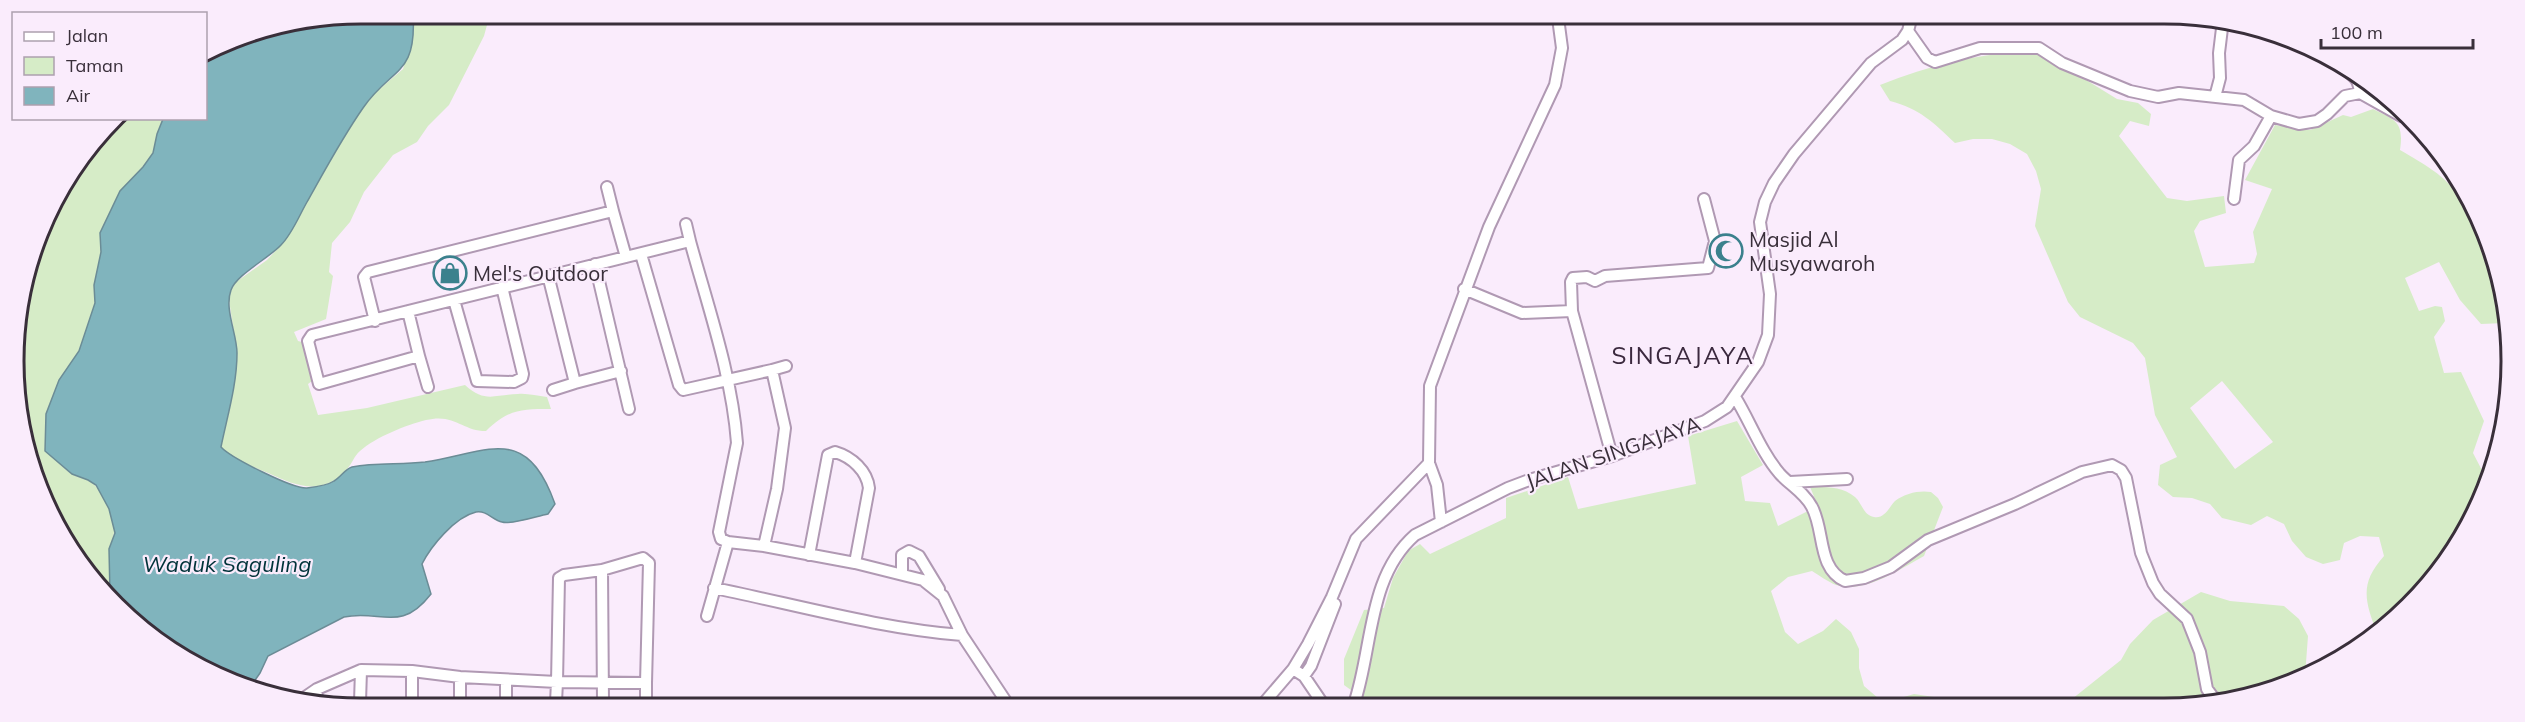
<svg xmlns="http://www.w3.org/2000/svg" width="2525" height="722" viewBox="0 0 2525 722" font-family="Mulish,sans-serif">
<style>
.green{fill:#d6ecc7;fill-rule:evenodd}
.water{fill:#80b4bd;stroke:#6b8c96;stroke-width:1.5}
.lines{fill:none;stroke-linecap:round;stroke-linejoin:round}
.minor-casing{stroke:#b099b3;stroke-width:14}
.minor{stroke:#fff;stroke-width:10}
.labels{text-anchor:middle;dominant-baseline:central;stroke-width:4.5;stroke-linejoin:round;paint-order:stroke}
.poi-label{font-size:21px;fill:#392f3a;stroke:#faecfc;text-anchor:start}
.street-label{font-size:21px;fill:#392f3a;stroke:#faecfc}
.water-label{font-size:22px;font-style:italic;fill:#003239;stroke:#faecfc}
.quarter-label{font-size:24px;letter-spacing:1.5px;fill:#3b293e;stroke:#faecfc}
.rim{fill:none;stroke:#392f3a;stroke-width:3}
</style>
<rect width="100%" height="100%" fill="#faecfc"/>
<path class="green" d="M413,14H490L484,36L449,105L428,126L417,142L393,155L364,192L350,222L332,243L329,272L333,276L326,319L294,332L298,341L302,342L312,381L308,384L318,415L367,408L465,385C485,403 493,395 518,394C527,393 537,396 547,397L551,409C521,409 509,409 486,431C462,431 455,413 426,420C406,425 376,437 360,451C354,456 352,464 347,469C323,497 296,486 268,473C252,466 233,460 220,447L229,413L237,353L229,300L231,290L236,282L267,260L283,243L353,122L369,98L403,69L414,30Z
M2030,51L2065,67L2117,99L2138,103L2151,114L2149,126L2130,121L2119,136L2167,198L2187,201L2224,196L2226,213L2200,221L2194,231L2205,267L2254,263L2257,254L2253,232L2272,189L2245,180L2275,125L2310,130L2343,115L2351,117L2373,109C2396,120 2404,122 2400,150C2453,181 2457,185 2479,242L2484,243L2505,293V323L2481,324L2460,300L2439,262L2405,278L2419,311L2435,306L2442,307L2445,321L2434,337L2444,373L2461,372L2484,421L2473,453L2486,478L2465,534L2393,622L2377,633C2365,601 2359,584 2384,556L2379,537L2360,536L2344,543L2340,560L2323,564L2306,557L2292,541L2284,524L2267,516L2251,525L2222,518L2210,504L2192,498L2173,497L2158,485L2160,465L2177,457L2155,415L2145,358L2133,343L2080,317L2068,302L2035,226L2041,189L2036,171L2027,154L2010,144L1992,139H1973L1955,143C1933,122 1920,109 1890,101L1880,85C1929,65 1978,54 2030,51ZM2222,381L2273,442L2235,469L2190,408Z
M117,119H163L157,134L153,153L143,167L120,191L100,233L101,252L94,285L95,303L79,351L59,381L46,451C55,458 61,466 70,473C76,477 85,478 91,482C106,493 120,523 112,540L110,594L85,572L25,451L14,338L49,208Z
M1737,421L1763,465L1741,477L1745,501L1770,503L1778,526L1818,506L1810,487C1826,487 1842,486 1855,497C1862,503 1863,515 1874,517C1885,519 1889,507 1895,501C1905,493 1920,490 1931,492L1938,498L1943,507L1924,556C1900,569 1865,594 1836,585C1828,582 1819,575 1812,571L1788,577L1771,591L1785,632L1798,644L1823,631L1836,619L1851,632L1859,649V668L1864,686L1878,698L1897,699L1914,694L1934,697L1939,705L1370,704L1344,685V659L1364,610L1384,608L1393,578L1408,551L1420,544L1430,554L1506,518V498L1568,477L1578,509L1696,484L1688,436Z
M2201,592L2230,601L2284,606L2299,619L2308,636L2305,676L2209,706L2067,705L2072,699L2121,660L2130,644L2153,620Z"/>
<path class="water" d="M361,14H413C417,77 391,67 363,108C342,138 325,170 307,202C299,216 292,234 281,245C269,258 236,275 231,290C224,309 237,334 237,353C237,385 227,417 221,447C231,458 293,489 307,488C315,487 328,485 334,481C341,477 345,469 352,467C376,462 400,465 425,462C489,452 526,423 555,504L548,514C537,516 512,525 502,522C493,520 486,510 476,512C455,517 431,546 422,564L431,594C400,634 381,609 344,617L268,656L260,673L251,686L187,662L110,594L109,549L115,533L109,509L96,485L88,480L72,474L45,451L46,414L59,380L79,351L95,303L94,285L101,252L100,233L120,191L143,167L153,153L157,134L163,119L206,118V54L228,40Z"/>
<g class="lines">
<g class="minor-casing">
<path id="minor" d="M1908,31L1927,58L1935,62L1980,48H2039L2062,63L2130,91L2158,97L2179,93L2244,100L2271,116L2299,124L2317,121L2327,114L2345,96L2360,93L2401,116
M2342,66C2352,77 2358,75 2360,93
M2215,97L2220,78L2219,53L2223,20
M607,187L613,211
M2234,199L2239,160L2254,146L2271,116
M686,224L690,241
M641,254L679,385L683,390L772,370L785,428L777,489L764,546
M595,264L629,409
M548,275L575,383L621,371
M1464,289L1522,313L1572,311
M454,300L477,381L514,382L522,378L523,374L502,287
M408,311L419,356L319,384L308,341L312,335L690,241C708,307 732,375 737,443L719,532L721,539L728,542L764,546L855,563L923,580L943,596L962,635L1007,703
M375,321L364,277L368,272L613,211L626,257
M419,356L428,387
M772,370L786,366
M553,390L575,383
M1735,397C1750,421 1761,452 1780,474C1790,485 1805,493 1812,507C1825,531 1817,568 1845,581L1864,578L1891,567L1928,540L2015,504L2082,472L2112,465L2121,470L2126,478L2141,553L2153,583L2160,594L2187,619L2200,652L2207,689L2213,697L2223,701
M1612,456L1572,311L1571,282L1573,278L1587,277L1595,281L1605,276L1708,268L1715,241L1704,199
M1790,482L1847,479
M1441,522L1437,485L1429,463L1430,386L1489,227L1555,85L1562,48L1558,18
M809,555L828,455L835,452C852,457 867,471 869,488L855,563
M643,558L649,563L646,683L557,682L559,578L564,575L602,570Z
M602,570L603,702
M902,573V555L909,551L919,556L939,589
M714,588C793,604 882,629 962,635
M707,616L728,542
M1293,669L1304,676L1311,666L1335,604
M1304,676L1323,704
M460,677V702
M646,683V703
M298,702L317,689
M316,702L317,689L361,670
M360,702L361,670L412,671
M412,702V671L460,677L557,682L556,702
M506,702V680
M1263,704L1293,669L1308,644L1332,597L1356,539L1429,463
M1354,704C1373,649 1367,577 1415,535L1508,488L1529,480L1612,456L1705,421L1727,407L1758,362L1768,335L1770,294L1760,222L1765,202L1774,183L1794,154L1871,63L1902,40L1908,31L1911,19"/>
</g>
<use href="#minor" class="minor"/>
</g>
<defs>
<g id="mosque-ring" transform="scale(1.725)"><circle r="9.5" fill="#faecfc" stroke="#3b818d" stroke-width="1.5"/><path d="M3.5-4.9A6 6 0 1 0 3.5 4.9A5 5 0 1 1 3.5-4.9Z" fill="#3b818d"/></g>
<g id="shop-ring" transform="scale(1.725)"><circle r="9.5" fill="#faecfc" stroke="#3b818d" stroke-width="1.5"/><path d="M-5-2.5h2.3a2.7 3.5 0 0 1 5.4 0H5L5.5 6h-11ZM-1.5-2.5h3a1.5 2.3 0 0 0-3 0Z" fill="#3b818d"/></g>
</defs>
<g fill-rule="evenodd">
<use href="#mosque-ring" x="1726" y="251"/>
<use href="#shop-ring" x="450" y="273"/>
</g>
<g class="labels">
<g class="poi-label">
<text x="1749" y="239">Masjid Al<tspan x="1749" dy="24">Musyawaroh</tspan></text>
<text x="473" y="273">Mel's Outdoor</text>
</g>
<g class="street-label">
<text transform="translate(1613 452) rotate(-19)">JALAN SINGAJAYA</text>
</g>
<g class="water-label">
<text x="227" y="564">Waduk Saguling</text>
</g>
<g class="quarter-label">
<text x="1683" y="355">SINGAJAYA</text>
</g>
</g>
<path d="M0 0H2525V722H0ZM361 24H2164A337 337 0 0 1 2501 361V361A337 337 0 0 1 2164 698H361A337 337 0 0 1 24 361V361A337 337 0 0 1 361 24Z" fill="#faecfc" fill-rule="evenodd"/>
<path class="rim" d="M361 24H2164A337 337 0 0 1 2501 361V361A337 337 0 0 1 2164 698H361A337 337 0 0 1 24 361V361A337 337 0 0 1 361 24Z"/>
<rect x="12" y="12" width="195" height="108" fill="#faecfc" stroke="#ada0ae" stroke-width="1.5"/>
<rect x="24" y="32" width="30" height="9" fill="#ffffff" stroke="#ada0ae" stroke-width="1.5"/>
<text x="66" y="42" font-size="18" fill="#392f3a">Jalan</text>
<rect x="24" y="57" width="30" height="18" fill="#d6ecc7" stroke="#ada0ae" stroke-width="1.5"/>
<text x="66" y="72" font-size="18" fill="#392f3a">Taman</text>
<rect x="24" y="87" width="30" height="18" fill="#80b4bd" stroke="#ada0ae" stroke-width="1.5"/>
<text x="66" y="102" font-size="18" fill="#392f3a">Air</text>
<path d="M2321 39v9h152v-9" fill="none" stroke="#392f3a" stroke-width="3"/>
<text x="2330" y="39" font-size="18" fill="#392f3a" stroke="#faecfc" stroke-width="4.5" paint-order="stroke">100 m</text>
</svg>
